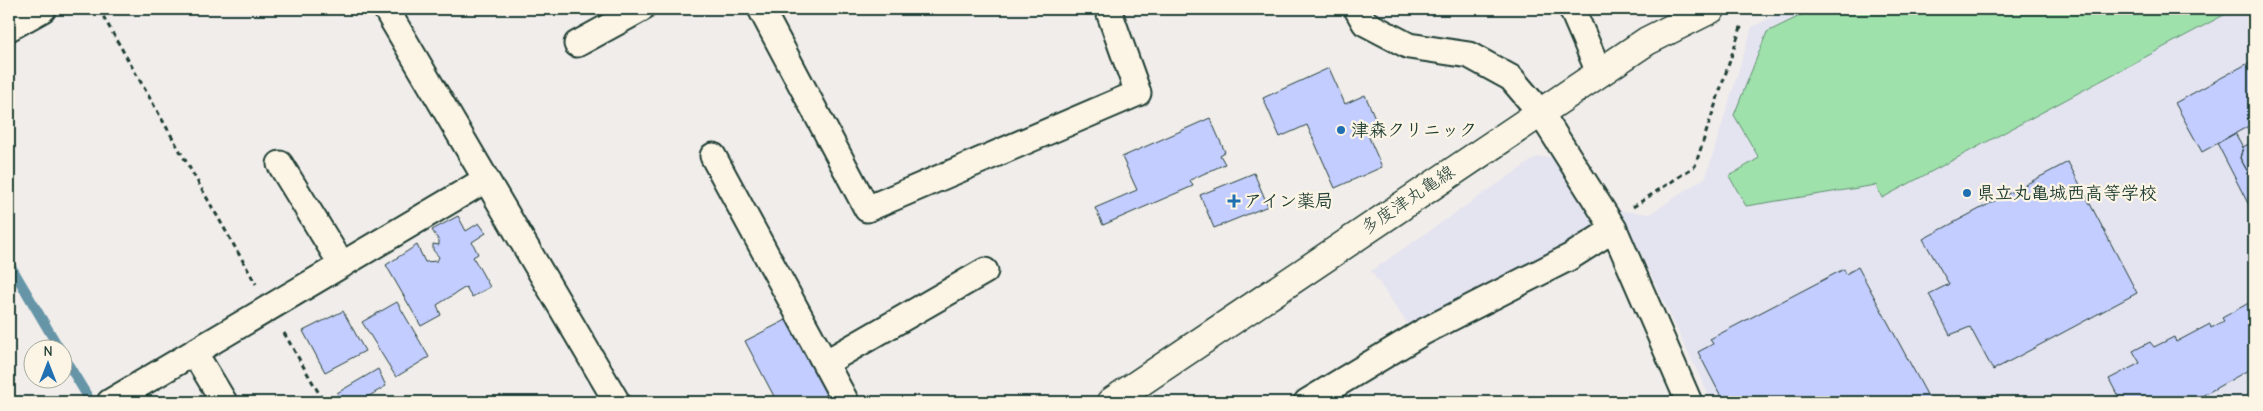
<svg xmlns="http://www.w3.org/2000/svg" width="2263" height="411" viewBox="0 0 2263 411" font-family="'Comic Neue','Klee One',sans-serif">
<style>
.built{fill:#e4e3f0}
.green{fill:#9fe1ab;stroke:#5f8f70}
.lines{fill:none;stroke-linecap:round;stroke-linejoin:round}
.stream{stroke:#6695a8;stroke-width:10}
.building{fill:#c4cdff;stroke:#1f3d34}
.street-casing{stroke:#1f3d34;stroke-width:29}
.secondary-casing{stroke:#1f3d34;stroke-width:31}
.path{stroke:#1f3d34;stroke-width:3;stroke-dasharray:5 4;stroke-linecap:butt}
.street{stroke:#fcf5e5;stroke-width:25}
.secondary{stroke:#fcf5e5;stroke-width:28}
.poi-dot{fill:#1f6fb2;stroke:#fcf5e5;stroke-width:2}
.labels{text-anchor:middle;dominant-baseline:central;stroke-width:4.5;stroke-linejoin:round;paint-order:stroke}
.poi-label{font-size:18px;font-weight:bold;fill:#1f3d34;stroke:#fcf5e5;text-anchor:start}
.street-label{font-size:18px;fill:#1f3d34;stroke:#fcf5e5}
</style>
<rect width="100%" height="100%" fill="#f1edea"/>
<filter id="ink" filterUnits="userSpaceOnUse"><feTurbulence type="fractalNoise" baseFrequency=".02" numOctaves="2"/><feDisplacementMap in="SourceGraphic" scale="10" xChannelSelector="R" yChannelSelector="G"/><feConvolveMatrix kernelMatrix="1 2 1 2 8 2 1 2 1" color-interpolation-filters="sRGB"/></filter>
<g filter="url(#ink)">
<path class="built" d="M1789,9H2254V402H1712L1629,229L1594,234L1414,333L1371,271L1537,157H1552L1592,220L1614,210L1650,214L1706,177L1752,27Z"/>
<path class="green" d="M1814,9H2235L1882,198L1876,185L1746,206L1729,176L1759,158L1734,115L1767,32Z"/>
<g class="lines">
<path class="stream" d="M9,263L59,348
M62,354L91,402"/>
</g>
<path class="building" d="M2254,60V123L2202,152L2175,103Z
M1329,68L1345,104L1365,95L1379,127L1367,133L1382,167L1335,188L1307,125L1280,137L1263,98Z
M1210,118L1225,152L1220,155L1225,164L1190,180L1193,186L1103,225L1095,208L1137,190L1122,157Z
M2235,133L2243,147L2240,158L2254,183V215L2217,143Z
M2254,141V183L2240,158L2243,147Z
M2068,162L2137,293L1993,370L1970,327L1950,335L1929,294L1949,284L1923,239Z
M1254,173L1268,206L1214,228L1200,195Z
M458,216L466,231L479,223L486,233L472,242L478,254L473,257L490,287L472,297L466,287L437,305L441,315L421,326L386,265L417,245L425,262L437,261L439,257L433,250V244L439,245V241L432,230Z
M1858,267L1931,402H1724L1698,352L1713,344L1710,339L1844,269L1846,274Z
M2254,300V367L2191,402H2121L2109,379L2140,363L2133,351L2150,342L2154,347L2174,337L2176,342L2210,324L2211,328L2224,321L2222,318Z
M397,302L429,357L396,377L362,322Z
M343,311L365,351L325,372L303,331Z
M788,319L831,402H777L745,341Z
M378,369L386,386L359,402H342L337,393Z"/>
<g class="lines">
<g class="street-casing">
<path id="street" d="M386,9L617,402
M761,9L867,209L1138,93L1108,9
M1357,9L1365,23L1409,46L1469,55L1511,78L1540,112L1614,229L1689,402
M1572,9L1599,72
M9,28L43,9
M577,44L641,9
M713,156L846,402
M280,164L342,265
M194,352L224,402
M825,363L985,271
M110,402L485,180
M1307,402L1423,332L1570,257L1614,229"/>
</g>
<g class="secondary-casing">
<path id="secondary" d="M1111,402L1647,41L1711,9"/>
</g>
<path class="path" d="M99,9L256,284
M1633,207L1695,166L1742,24
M284,333L324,402"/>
<use href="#street" class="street"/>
<use href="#secondary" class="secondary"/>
</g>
</g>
<g class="poi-dot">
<circle cx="1341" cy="130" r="5"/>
<circle cx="1967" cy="193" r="5"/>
<path d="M1231.5 193.5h5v5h5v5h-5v5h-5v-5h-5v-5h5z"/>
</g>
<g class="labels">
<g class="poi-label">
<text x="1351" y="130">津森クリニック</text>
<text x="1977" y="193">県立丸亀城西高等学校</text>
<text x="1244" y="201">アイン薬局</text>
</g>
<g class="street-label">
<text transform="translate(1408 200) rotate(-34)">多度津丸亀線</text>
</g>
</g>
<rect width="2263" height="411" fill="none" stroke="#fcf5e5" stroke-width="30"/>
<rect x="15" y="15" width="2233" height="381" fill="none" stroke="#1f3d34" stroke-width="2" filter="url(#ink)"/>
<g transform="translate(48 364)"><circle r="24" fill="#fcf5e5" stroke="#a4ab9e"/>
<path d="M0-4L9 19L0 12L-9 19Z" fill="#1f6fb2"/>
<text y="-8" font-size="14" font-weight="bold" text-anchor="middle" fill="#1f3d34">N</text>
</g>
</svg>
